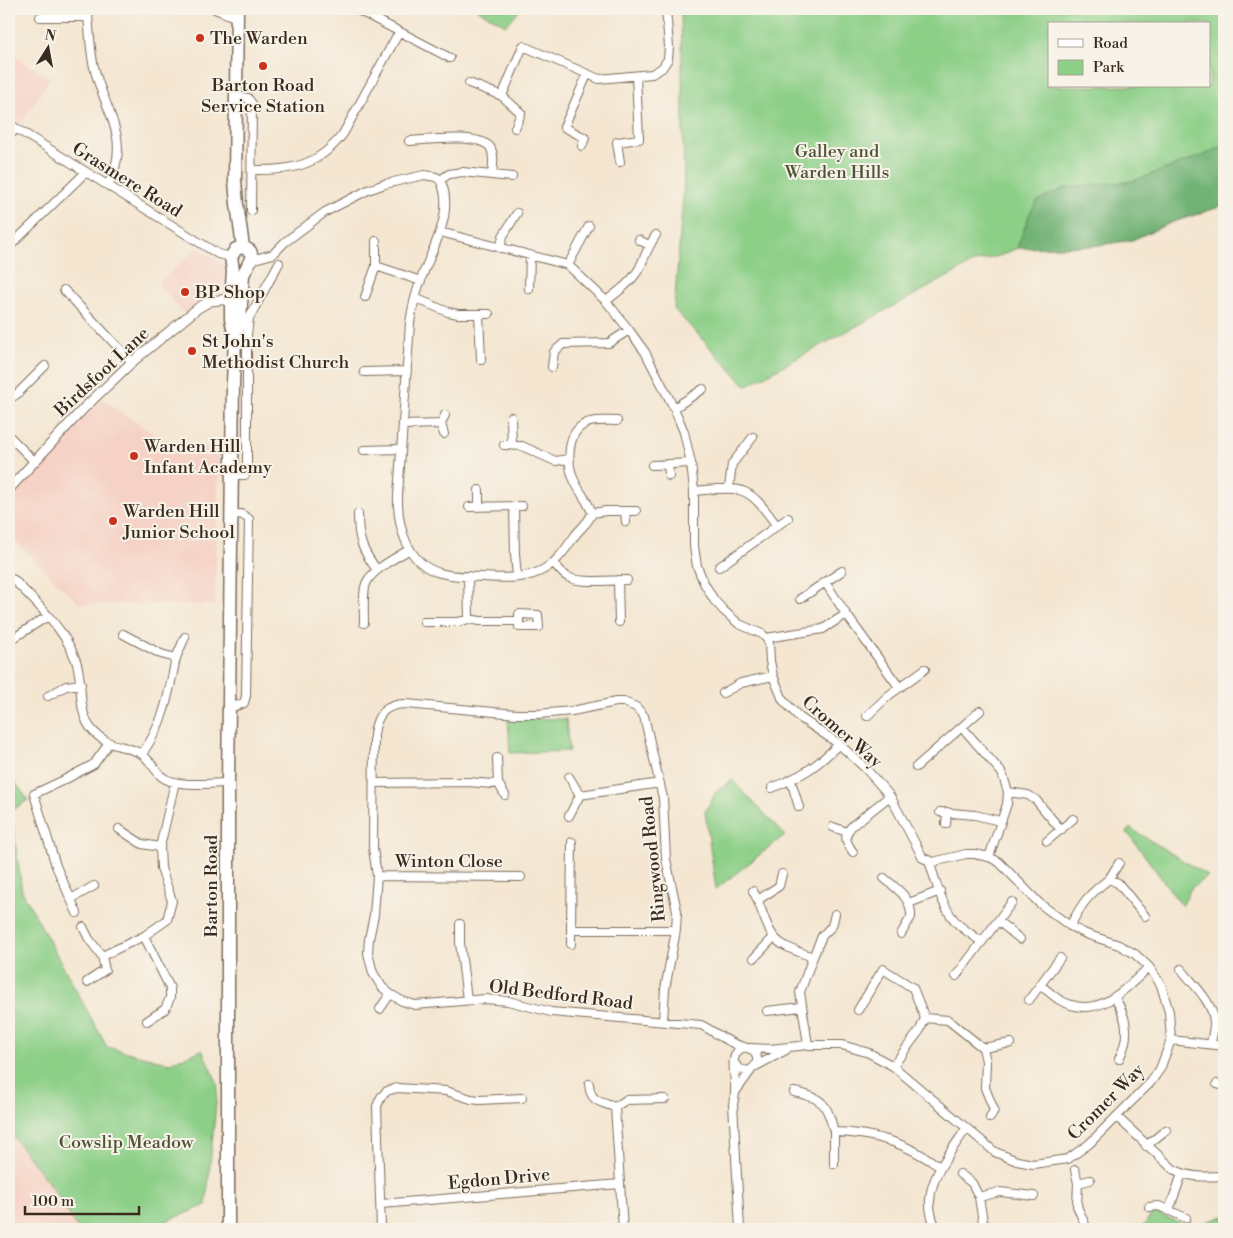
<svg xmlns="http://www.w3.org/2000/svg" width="1233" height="1238" viewBox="0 0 1233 1238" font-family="'Libre Bodoni',serif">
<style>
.built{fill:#f6d1c5}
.green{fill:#8ccf87;stroke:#647c52;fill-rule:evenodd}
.forest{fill:#71b274;stroke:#566e49}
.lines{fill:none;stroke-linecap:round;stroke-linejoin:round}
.minor-casing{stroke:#7c6c5d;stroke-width:10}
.tertiary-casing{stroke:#7c6c5d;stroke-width:11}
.trunk-casing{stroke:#7c6c5d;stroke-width:15}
.minor{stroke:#fff;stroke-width:8}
.tertiary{stroke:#fff;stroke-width:9}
.trunk{stroke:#fff;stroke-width:12}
.poi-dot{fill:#c8321e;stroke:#f7f3e8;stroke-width:2}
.labels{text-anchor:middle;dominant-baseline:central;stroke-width:4;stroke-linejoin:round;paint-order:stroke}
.poi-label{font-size:18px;fill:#3b2a1e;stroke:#f7f3e8;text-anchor:start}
.park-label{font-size:18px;fill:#4f5338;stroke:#f7f3e8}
.street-label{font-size:18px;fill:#3b2a1e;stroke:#f7f3e8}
</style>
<rect width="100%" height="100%" fill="#f7f3e8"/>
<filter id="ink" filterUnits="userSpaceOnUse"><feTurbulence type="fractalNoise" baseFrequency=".02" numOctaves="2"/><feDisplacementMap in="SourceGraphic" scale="10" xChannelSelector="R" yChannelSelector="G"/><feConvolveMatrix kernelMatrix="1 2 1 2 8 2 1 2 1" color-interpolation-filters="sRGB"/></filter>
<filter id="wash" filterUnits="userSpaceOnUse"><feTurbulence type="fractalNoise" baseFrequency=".0096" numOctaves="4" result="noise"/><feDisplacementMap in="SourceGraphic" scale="20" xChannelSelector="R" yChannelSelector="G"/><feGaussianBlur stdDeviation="1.12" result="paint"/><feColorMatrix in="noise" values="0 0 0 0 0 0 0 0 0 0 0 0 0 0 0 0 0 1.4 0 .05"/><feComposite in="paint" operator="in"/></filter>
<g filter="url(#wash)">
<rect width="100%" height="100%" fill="#f4e6d1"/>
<path class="built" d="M9,53L50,78L19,128L9,121Z
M197,247L226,265L225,280L184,314L158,284Z
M102,399L160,439L219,450L215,605L79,604L9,535V499Z
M9,1131L57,1194L78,1229H9Z"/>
<path class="green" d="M476,9H521L506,25Z
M681,9H1224V204L1216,208L1170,223L1132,240L1092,246L1017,248L1002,255L975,262L746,386L674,309L684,183ZM1049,24H1209V86H1049Z
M508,718L566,719L569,751L510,753Z
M9,774L28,800L11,811L22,891L107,1047L170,1063L202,1050L218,1084L206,1205L147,1229H78L57,1194L9,1131Z
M732,780L785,835L716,889L705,812L716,792Z
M1130,828L1208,876L1191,888L1182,906L1127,832Z
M1153,1212L1191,1227L1224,1216V1229H1141Z"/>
<path class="forest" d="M1224,145V204L1216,208L1170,223L1132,240L1092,246L1017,248L1030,213L1037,201L1065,188L1133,181L1206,154Z"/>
</g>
<g filter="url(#ink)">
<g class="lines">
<g class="minor-casing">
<path id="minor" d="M90,9L88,17C90,33 90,51 94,67C104,111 133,138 108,185
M215,9L237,18
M356,9L450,58
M40,17H88
M469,83L502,96L521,113L515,128
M236,96L248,98L252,104L251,211
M502,96L523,46L599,79L652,74L662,68L668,59L669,47L666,9
M9,124L218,254L231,257
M9,136L16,129
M409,141C427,140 479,133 490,147C495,155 493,166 492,174
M582,146L585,138L564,127L587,75
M620,162L617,142L639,139L636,76
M252,170C291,171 318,166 343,134L399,32
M440,180C456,211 432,249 421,279C416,293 412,308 410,323L398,495C397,526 407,564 440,573C454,577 469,576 483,577C504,578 527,580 546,568C559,560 565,549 574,537C580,528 589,523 592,513
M440,180L449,174L462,172L512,177
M440,232L568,265L606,301L629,330L645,352L674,408L684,432L691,463L694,491V547L697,566L704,583L714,600L724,611L739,624L762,634L766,638L769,643L770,661L773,676L783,700L799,717L839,744L865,768L890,796L923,858L933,862L966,854H975L989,857L999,862L1039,903L1070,926L1086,934L1119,945L1135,954L1149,967L1161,985L1169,1012L1171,1040L1160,1069L1151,1082L1089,1144L1068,1159L1033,1164L1017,1161L995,1152L893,1066L869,1053L842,1045H808L770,1049L750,1048
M639,240L649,245
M9,247L86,172
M500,248L503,236L517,213
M251,260L273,254L285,242L325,212L368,190L385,184L424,175L436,177L440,180
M568,265L589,226
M376,266L421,281
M529,289L530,255
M64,290L132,362
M365,297L376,266V241
M415,298L448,312L458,314H489
M606,301C618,292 633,281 640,267C645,256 649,245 656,235
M479,314L481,360
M552,367L554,352L563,344L609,343L629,330
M364,372L407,371
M9,399L17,394L45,366
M674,408L703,389
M511,417L512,445
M403,425L441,424
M444,434L441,424L445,415
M9,436L34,461
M504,445L522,446L555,461L570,459
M364,450L401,449
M668,464L669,476
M652,465L691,463
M233,475H245L247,471V335L249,318L279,263
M729,488L732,464L753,437
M479,490V507
M694,491C744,487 747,484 777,526
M469,507L522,506
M514,507L515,554L517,577
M625,511L626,522
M592,513C588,501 580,493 575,482C567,467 566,435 583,425C592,419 606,421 617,421
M592,513L606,511H636
M358,514C358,540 362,550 377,570
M554,563C558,568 562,574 568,577C580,584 612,580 627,580
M719,567L788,518
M468,576L469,619
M9,578L14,580C37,604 63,627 75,658C85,681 75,711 93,731C109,748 122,744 140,753C148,757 154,769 161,776C174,788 210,783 228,783
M618,580L619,622
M825,582L846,614
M800,599L842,571
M424,622H458L469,619L480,621H519V614L538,615L539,627H519V621
M364,623C364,612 363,598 365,587C368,571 396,558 410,549
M123,634L161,654L176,658C168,696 165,721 142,754
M766,638L823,629L846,614L899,687
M9,641L48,616
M176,658L185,637
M723,693L741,683L773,676
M48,696L66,686L81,684
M229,705L236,706L244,703L246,696L249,519L241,514L233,515
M867,716L888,696L925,669
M962,727L1002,773L1008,792L1007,804L989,857
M497,758L498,783L505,795
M916,767L980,711
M569,777L580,795L569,816
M791,781L799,807
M374,783L468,782L492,784L498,783
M772,788C803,775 815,768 839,744
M1008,792L1028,795L1036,800L1061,830
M580,795L660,783
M940,812L975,815L1000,821
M946,824L947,812
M833,827L847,832
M119,829L142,844L160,847
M1047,841L1073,819
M572,842L571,930H676
M853,852C845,841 843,835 853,825L890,796
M929,861C936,882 943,911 959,925C966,931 974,936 982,942
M377,876L521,877
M884,878C897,889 912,898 911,917L901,934
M1109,879L1119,863
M753,891C761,904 765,926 774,937C783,948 800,952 813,957
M71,899L94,886
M758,900L779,886L782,874
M909,903L940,891
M77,913L56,866L34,794L64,780L94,764L109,743
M998,921L1020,939
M460,924V943L467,1000
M1070,926C1083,902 1087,896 1109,879L1118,883L1145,916
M83,927L89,939L102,956
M144,936L170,988V998L165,1009L147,1021
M571,944V930
M754,958L774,937
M1181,969C1193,984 1214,1003 1214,1023C1214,1030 1212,1037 1211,1043
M956,976L1012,902
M87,982L105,970L102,956L144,936L167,920L172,901L161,868L160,847L175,782
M1040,985C1046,989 1052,995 1058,999C1096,1022 1123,991 1149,967
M1115,998C1128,1019 1130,1037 1119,1059
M1029,1000L1060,958
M380,1009L390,994
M858,1010L883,969L913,988L925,1018L920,1030L893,1066
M767,1011L802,1007
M925,1018L948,1020L983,1048L986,1061L985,1088L994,1110L990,1118
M663,1021L665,989L676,930L677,911L666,859L663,798L644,716L636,707L624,702H616L572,711L538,714H517L406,704C385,704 376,715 374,735L373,848L377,876L374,915L369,939L368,953L373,973L382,987L390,994L402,1001L415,1005L485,999L508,1001L551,1012L701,1025C716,1032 727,1043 744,1047
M1171,1040L1224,1046
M808,1045L800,992L813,957L822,936L832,926L835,914
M983,1048L1011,1043
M734,1063L740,1069L748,1071C758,1066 760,1058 753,1050L744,1047C726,1054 737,1077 735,1092C735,1096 734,1100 733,1104L740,1229
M754,1067L786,1050
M589,1084C590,1102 601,1102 615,1107
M1217,1084L1224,1086
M736,1091L752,1069
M794,1092C823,1098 827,1103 834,1132C875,1133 907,1143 940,1167
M615,1107L623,1229
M615,1107L626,1100L665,1099
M1117,1117L1173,1169C1190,1178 1205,1177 1224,1176
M1146,1146L1166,1130
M834,1164V1132
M1075,1170L1078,1183L1077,1206L1087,1229
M960,1174L972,1183L979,1197
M1078,1183L1090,1180
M381,1204L620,1184
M1149,1207L1159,1206L1186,1218
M1169,1210L1182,1174
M843,1228L857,1229
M381,1229L377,1106L381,1097L387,1091L397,1088L446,1091L471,1099L479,1100L522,1098
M937,1229C916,1192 946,1159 966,1129
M989,1229L983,1222L979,1197L1000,1192L1034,1196"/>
</g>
<g class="tertiary-casing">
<path id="tertiary" d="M9,489L84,408L132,362L198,308L210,301L231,299"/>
</g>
<g class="trunk-casing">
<path id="trunk" d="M235,337L231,319V299L233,271L231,257L236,249L243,247
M228,1229V783L233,382L235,340L240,319L243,275L252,257L250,251L243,247L237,204L235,181L237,9"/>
</g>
<use href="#minor" class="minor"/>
<use href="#tertiary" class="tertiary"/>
<use href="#trunk" class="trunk"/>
</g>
</g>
<g class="poi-dot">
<circle cx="200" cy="38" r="5"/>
<circle cx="263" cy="66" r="5"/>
<circle cx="185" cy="292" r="5"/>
<circle cx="192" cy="351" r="5"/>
<circle cx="134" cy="456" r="5"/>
<circle cx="113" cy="521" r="5"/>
</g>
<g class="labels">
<g class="poi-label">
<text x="210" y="38">The Warden</text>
<text x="263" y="85" text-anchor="middle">Barton Road<tspan x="263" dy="21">Service Station</tspan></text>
<text x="195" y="292">BP Shop</text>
<text x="202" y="341">St John's<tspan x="202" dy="21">Methodist Church</tspan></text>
<text x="144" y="446">Warden Hill<tspan x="144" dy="21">Infant Academy</tspan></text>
<text x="123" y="511">Warden Hill<tspan x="123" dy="21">Junior School</tspan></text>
</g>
<g class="park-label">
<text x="837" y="151">Galley and<tspan x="837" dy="21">Warden Hills</tspan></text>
<text x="126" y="1142">Cowslip Meadow</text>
</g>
<g class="street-label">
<text transform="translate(127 180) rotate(32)">Grasmere Road</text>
<text transform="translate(102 372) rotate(-43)">Birdsfoot Lane</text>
<text transform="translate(842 732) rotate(41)">Cromer Way</text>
<text transform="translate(653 859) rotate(-96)">Ringwood Road</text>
<text x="449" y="861">Winton Close</text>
<text transform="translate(211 886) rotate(-90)">Barton Road</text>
<text transform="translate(561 995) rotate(7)">Old Bedford Road</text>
<text transform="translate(1106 1102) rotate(-45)">Cromer Way</text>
<text transform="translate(499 1179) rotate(-5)">Egdon Drive</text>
</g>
</g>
<rect width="1233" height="1238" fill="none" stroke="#f7f3e8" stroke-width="30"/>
<rect x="1048" y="22" width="162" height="65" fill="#f7f3e8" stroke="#aca397"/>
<rect x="1058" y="39" width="25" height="8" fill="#ffffff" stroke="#aca397"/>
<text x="1093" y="48" font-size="15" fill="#3b2a1e">Road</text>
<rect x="1058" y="60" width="25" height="15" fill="#8ccf87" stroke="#aca397"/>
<text x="1093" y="72" font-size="15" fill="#3b2a1e">Park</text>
<g transform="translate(48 48) rotate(11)" stroke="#f7f3e8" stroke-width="4" paint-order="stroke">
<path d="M0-4L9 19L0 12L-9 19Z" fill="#3b2a1e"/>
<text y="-8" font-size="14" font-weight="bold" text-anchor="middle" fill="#3b2a1e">N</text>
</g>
<path d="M25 1206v8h114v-8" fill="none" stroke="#3b2a1e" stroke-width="2.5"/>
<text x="32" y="1206" font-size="15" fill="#3b2a1e" stroke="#f7f3e8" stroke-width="4" paint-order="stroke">100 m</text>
</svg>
